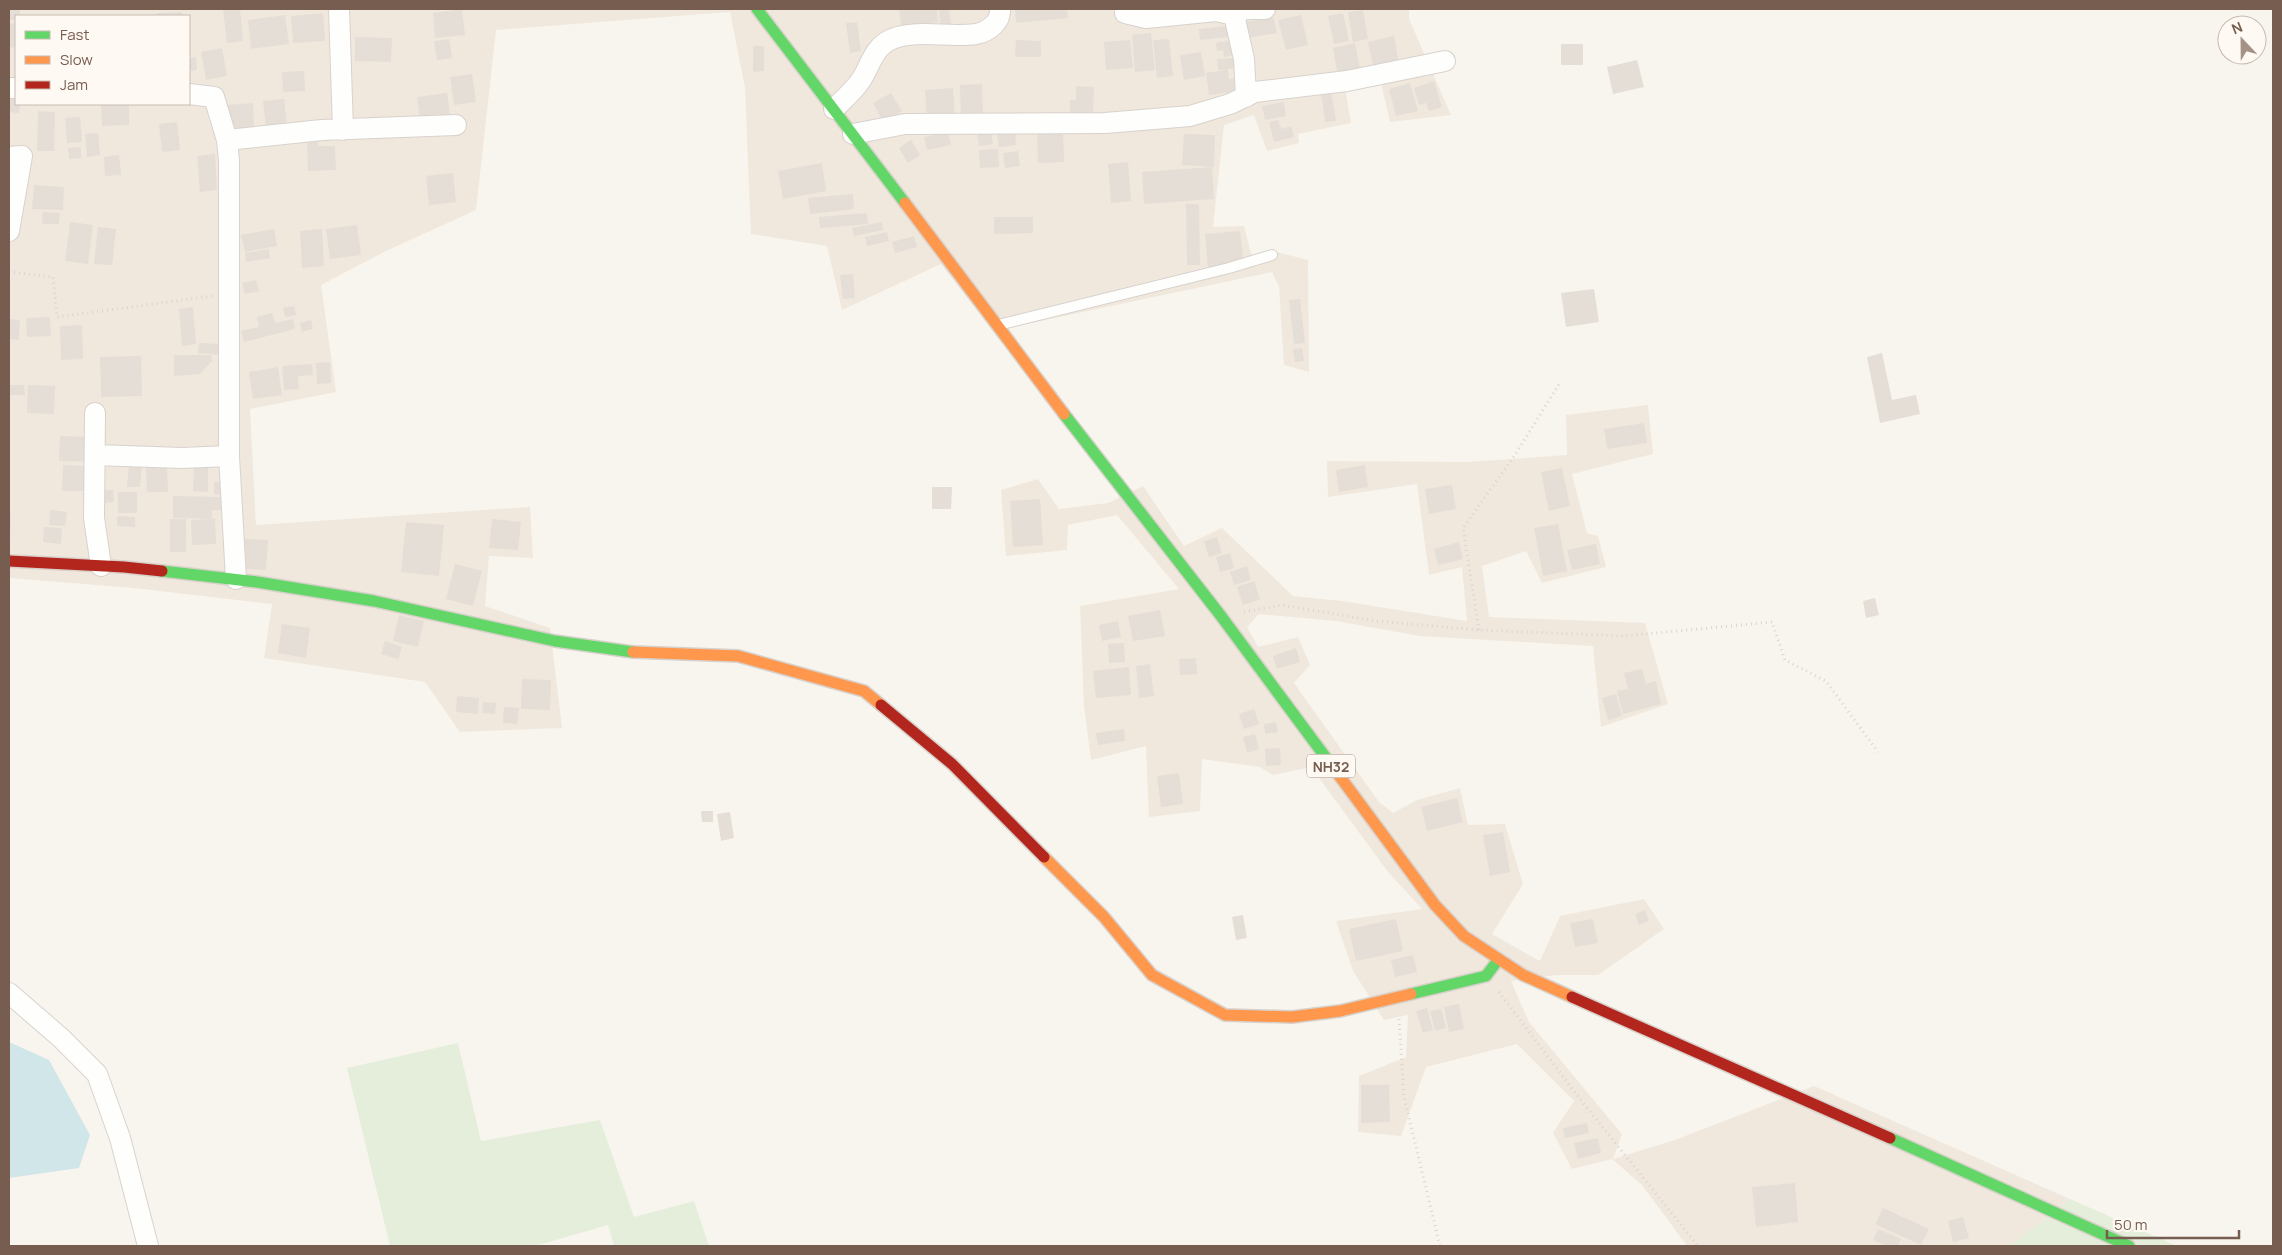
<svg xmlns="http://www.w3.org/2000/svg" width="2282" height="1255" viewBox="0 0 2282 1255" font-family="Manrope,sans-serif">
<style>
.residential{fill:#f0e8dd;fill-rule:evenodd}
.green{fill:#e5eedb}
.water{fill:#d1e6e8}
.building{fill:#e5ded6}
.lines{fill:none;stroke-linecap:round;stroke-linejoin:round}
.lane-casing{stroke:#d8d2cd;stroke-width:12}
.street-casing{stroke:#d8d2cd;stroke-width:22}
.fast-casing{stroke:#d8d1cb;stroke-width:14}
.slow-casing{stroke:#d8d1cb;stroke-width:14}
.jam-casing{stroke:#d8d1cb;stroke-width:14}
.path{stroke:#dad4d0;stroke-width:3;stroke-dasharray:1 4;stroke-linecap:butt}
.lane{stroke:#fefefd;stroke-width:10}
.street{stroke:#fefefd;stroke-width:20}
.fast{stroke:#63d668;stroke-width:11}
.slow{stroke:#ff974d;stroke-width:11}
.jam{stroke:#b3261e;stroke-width:11}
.labels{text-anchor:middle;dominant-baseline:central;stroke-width:4;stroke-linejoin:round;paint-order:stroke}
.shield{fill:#fef9f2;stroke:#9f8c80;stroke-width:1}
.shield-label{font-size:14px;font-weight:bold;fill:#765d4f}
</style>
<rect width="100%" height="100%" fill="#f8f5ef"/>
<path class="residential" d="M9,9H1409V19L1451,115L1390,122L1381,83L1345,88L1351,123L1298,134L1299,143L1267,151L1254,115L1224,125L1213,227L1244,226L1252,257L1273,251L1308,260L1309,372L1284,365L1279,287L1272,272L993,331L941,264L842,310L827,246L751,234L745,88L730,12L496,30L476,210L384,252L321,285L336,392L250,409L256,525L530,507L533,558L489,556L485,606L550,628L562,728L460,732L425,682L264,658L272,604L134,588L9,578ZM16,16H189V104H16Z
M1648,405L1653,454L1572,474L1587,533L1598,536L1606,567L1542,583L1526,551L1482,566L1489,617L1645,623L1668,704L1601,727L1593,646L1420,636L1336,621L1259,614L1247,627L1258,647L1298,637L1310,665L1294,683L1379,802L1393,813L1417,800L1460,788L1468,825L1505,824L1523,884L1492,934L1540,961L1560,916L1644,899L1664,929L1598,975H1556L1511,981L1529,1022L1622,1134L1613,1159L1675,1140L1814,1086L2070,1199L2010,1246H1687L1642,1185L1612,1159L1572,1169L1553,1133L1574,1101L1517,1044L1426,1067L1401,1136L1358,1132L1359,1076L1406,1057L1408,1015L1384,1020L1353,971L1336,921L1422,909L1388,872L1311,767L1273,775L1260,767L1202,759L1200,811L1149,817L1146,746L1091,760L1084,706L1080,606L1179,589L1117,515L1068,525L1067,550L1006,556L1001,490L1038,479L1059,509L1108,503L1143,486L1184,546L1222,528L1293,596L1342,601L1467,621L1462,567L1429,575L1417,484L1328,497L1327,461L1468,462L1567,455L1566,415Z"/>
<path class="green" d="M458,1043L481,1141L600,1120L634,1217L694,1201L709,1246H614L608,1225L535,1246H390L347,1068Z
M2070,1199L2177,1246H2010Z"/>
<path class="water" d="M9,1042L49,1060L90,1135L79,1168L9,1178Z"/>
<path class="building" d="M9,9H20V16H16V20H9Z
M223,9H240L243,41L227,43Z
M462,9L465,35L435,38L433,13Z
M899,9H937L938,22L901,26Z
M939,9H949L951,24L940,25Z
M1015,9H1067L1068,18L1016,23Z
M1363,10L1368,39L1353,42L1348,12Z
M182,12V16H157V13Z
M323,13L325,41L293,43L291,16Z
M1343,13L1349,41L1334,44L1328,16Z
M285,15L289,44L251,49L248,20Z
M1301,15L1308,45L1286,50L1278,20Z
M1274,18L1277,33L1246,38L1244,22Z
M857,22L861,51L850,53L846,23Z
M16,23V47L9,48V24Z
M1227,26L1228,37L1200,40L1199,29Z
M1151,33L1155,70L1135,72L1132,35Z
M1394,36L1399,64L1374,69L1368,42Z
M355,37L392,38L391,62L355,61Z
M449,39L452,58L437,60L434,41Z
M1169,39L1173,76L1157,78L1153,40Z
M1016,40L1041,41V57H1015Z
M1130,40L1133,68L1106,70L1104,42Z
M1235,40L1236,55L1224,57L1223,50L1217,51L1216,43Z
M1355,43L1361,73L1338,77L1333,48Z
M1561,44H1583V65H1561Z
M753,46H764V71L753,72Z
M222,48L227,76L206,80L201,52Z
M1201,52L1205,76L1184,80L1180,55Z
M196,57L197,70L189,71V58Z
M1236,58L1237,68L1228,69L1229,79L1236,78L1238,91L1209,95L1206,73L1225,70H1218L1217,59Z
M1637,60L1644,87L1613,94L1607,67Z
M304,71L305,91L283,92L282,72Z
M472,74L476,102L454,105L450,77Z
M1434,81L1442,107L1429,111L1426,103L1419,105L1414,88Z
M1410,83L1418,111L1396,116L1389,89Z
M982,84L983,120L961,121L960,85Z
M1076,86L1094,87L1093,113H1070V100H1076Z
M953,88L955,117L927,119L925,90Z
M1331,91L1336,121L1325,122L1321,92Z
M447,93L450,115L420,119L417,97Z
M891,93L902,111L883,122L873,103Z
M9,95H16V104H20L19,113L9,112Z
M284,99L287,125L266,127L263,101Z
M1284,102L1286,116L1265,120L1262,106Z
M253,103L254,130L230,132L228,105Z
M101,104H129V125L102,126Z
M38,111L55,112L54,151H37Z
M80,117L82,142L67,143L65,118Z
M1278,120L1281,129L1291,126L1294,137L1274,142L1269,122Z
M177,122L180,150L162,152L159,124Z
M991,131L993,144L979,146L977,133Z
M1015,131L1016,145L999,147L997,133Z
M948,132L951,145L927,150L924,137Z
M98,133L100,155L87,157L85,134Z
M1063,133L1064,162L1038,163L1037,134Z
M1184,134L1215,135L1214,167L1182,165Z
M911,140L920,155L908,163L899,148Z
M307,141H318V146H335L336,170L308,171Z
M81,147V158L69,159L68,148Z
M998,149L999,167L980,168L979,150Z
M1018,151L1020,166L1005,168L1003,153Z
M215,154L217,190L200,192L197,156Z
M119,155L121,175L105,176L104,157Z
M1128,162L1131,201L1111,203L1108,164Z
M822,163L826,191L783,199L778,171Z
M1212,167L1214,199L1144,204L1142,172Z
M453,173L456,202L429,205L426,176Z
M34,185L64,187L63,210L32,209Z
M853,194L854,209L810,214L808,198Z
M1186,204H1199L1200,265H1187Z
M43,212L60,213L59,224H42Z
M867,213L868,224L820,228L819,217Z
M994,217H1033V233L994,234Z
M70,222L93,225L88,264L65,261Z
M882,222L883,230L854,236L852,228Z
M357,225L361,255L330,259L326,229Z
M98,227L116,229L112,265L94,264Z
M274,229L277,246L245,252L241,235Z
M322,229L324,266L302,268L300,231Z
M1240,231L1244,264L1208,267L1205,234Z
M887,232L889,241L867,246L865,237Z
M914,236L917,247L895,253L892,242Z
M269,249L270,258L246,262L245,253Z
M853,274L855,298L843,299L840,275Z
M256,280L259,291L245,294L242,283Z
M1594,289L1599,322L1566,327L1561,293Z
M1300,299L1305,343L1294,344L1289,300Z
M294,306L296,315L285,317L283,308Z
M193,307L196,344L182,346L179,309Z
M272,313L275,323L293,319L295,329L244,342L241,331L259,327L257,317Z
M50,317L51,336L27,337L26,318Z
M9,319L20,320L19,340L9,339Z
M311,320L313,329L302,332L300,323Z
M82,325L83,359L61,360L60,326Z
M199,343L220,344L219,355L198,353Z
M1302,348L1304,361L1295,362L1293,349Z
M1882,353L1892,400L1916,395L1920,414L1880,423L1867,357Z
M174,355H211L212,361L200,374L174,376Z
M141,356L142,396L101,397L100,357Z
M330,362L331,383L317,384L316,363Z
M312,364L313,375L298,376L299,389L284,390L282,366Z
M278,367L282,395L253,399L249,372Z
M10,385H24L25,395H10Z
M28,385L55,386L54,414L27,413Z
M1644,423L1647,443L1607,449L1604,429Z
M60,436L91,437L90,462L59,461Z
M63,465L88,466V491H62Z
M129,465H142L140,487H127Z
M1365,465L1368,487L1339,492L1336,470Z
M194,466H208V492L193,491Z
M146,467H167L168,492H147Z
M1562,468L1570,506L1549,511L1541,472Z
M214,482H226V495L214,494Z
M1452,485L1456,509L1429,514L1425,489Z
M932,487H952L951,509H932Z
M102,490H113L114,502L103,503Z
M118,492H137V513H118Z
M173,496L222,497L221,510H212V519L173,518Z
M1040,499L1043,545L1013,547L1010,501Z
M50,510L67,512L65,526L49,525Z
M9,513H11L10,540H9Z
M117,516L135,517V527L117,526Z
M170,519H186V552H170Z
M215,519L216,544L192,545L191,520Z
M492,519L521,522L518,550L489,548Z
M406,522L444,525L439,576L401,572Z
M1558,524L1567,571L1543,576L1534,528Z
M44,527L62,528L61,544L43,542Z
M1217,537L1222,553L1209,557L1204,541Z
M245,539L268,540L266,570L243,569Z
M1459,542L1463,559L1438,565L1434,549Z
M1596,544L1600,564L1572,570L1567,550Z
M1230,553L1234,568L1220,572L1216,557Z
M455,564L482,571L473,606L446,599Z
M1247,566L1251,580L1234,585L1230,572Z
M1254,581L1260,599L1243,605L1237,587Z
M1875,598L1879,615L1866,618L1863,601Z
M1160,610L1165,636L1133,641L1128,616Z
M399,615L424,621L418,647L393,641Z
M1118,621L1121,637L1102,641L1099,625Z
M282,624L310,628L306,658L278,653Z
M385,641L402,647L398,659L381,654Z
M1124,643L1125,662L1109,663L1108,644Z
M1296,648L1300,662L1277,669L1273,656Z
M1196,658L1197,674L1180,675L1179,659Z
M1150,664L1154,696L1139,698L1136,666Z
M1129,667L1131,695L1096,698L1093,671Z
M1642,669L1646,684L1656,681L1661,704L1623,714L1617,691L1628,689L1624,673Z
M522,679L551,680L550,710L521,709Z
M1616,694L1622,716L1608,720L1602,698Z
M457,696L479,698L478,714L456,712Z
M483,702L496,703L495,714L482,713Z
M504,707L519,708L517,724L503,723Z
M1254,709L1259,724L1244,729L1239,714Z
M1276,722L1278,732L1265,734L1264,724Z
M1124,729L1125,741L1098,745L1096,733Z
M1255,734L1259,749L1247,753L1243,737Z
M1280,748L1281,765L1266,766L1265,749Z
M1179,773L1183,804L1161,807L1157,776Z
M1457,798L1463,822L1427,831L1421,807Z
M701,811H713V822H702Z
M730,812L734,838L721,841L717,814Z
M1503,832L1510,872L1490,876L1483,835Z
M1645,910L1649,921L1639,925L1635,914Z
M1243,915L1247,938L1236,940L1232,917Z
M1396,919L1403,951L1356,961L1349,929Z
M1593,919L1598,943L1575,947L1570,923Z
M1413,955L1417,972L1395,977L1391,960Z
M1459,1004L1464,1029L1449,1032L1444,1007Z
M1427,1008L1433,1030L1423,1033L1416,1011Z
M1441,1009L1446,1028L1435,1031L1430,1011Z
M1361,1085H1389L1390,1122L1361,1123Z
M1587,1123L1589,1133L1565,1138L1563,1128Z
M1598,1138L1601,1153L1578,1159L1574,1143Z
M1795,1183L1798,1222L1756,1227L1752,1187Z
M1883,1208L1929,1229L1921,1245L1875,1224Z
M1963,1217L1969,1238L1953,1242L1948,1221Z
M1878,1229L1901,1239L1898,1246H1887L1873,1240Z"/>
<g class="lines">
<g class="lane-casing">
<path id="lane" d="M998,325L1229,268L1272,255"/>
</g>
<g class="street-casing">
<path id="street" d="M339,9L343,130
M1125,9V13L1146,18L1216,11L1234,15L1244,59L1246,97
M1234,15L1245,9H1265
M9,88H16
M189,94L214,97L227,140L229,161V456L236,579
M834,109C842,101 851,93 858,84C870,70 871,48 892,39C918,29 948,38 976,34C988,32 1001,22 1000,9
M853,134L905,124L1105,123L1190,116L1230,104L1255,92L1347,81L1445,61
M227,140L322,130L456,125
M9,157L22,156L9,231
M95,413L94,518L101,566
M95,455L182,458L229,456
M9,993L61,1038L97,1074L120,1138L148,1246"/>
</g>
<g class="fast-casing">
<path id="fast" d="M757,9L905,203
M1064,414L1221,616L1338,774
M162,571L257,582L374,601L555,641L633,652
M1411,994L1486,976L1498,960
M1890,1138L2129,1246"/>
</g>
<g class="slow-casing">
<path id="slow" d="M905,203L1064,414
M633,652L738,656L864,691L881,705
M1338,774L1435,905L1464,936L1523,975L1572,997
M1044,857L1104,917L1152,975L1225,1015L1292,1017L1340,1011L1411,994"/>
</g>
<g class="jam-casing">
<path id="jam" d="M9,561L124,567L162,571
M881,705L952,764L1044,857
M1572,997L1890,1138"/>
</g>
<path class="path" d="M9,272L53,277L57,317L212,296
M1244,612L1281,605L1376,621L1479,630L1625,636L1772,622L1785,660L1826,681L1878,752
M1479,630L1463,528L1515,455L1561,381
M1499,992L1580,1099L1698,1246
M1399,1019L1404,1097L1440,1246"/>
<use href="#lane" class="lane"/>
<use href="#street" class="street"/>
<use href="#fast" class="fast"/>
<use href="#slow" class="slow"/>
<use href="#jam" class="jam"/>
</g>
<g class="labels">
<rect class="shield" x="1307" y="754.5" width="48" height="23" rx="4"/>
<g class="shield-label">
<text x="1331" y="766">NH32</text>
</g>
</g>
<rect width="2282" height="1255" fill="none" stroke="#765d4f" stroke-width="20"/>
<rect x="15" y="15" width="175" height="90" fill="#fef9f2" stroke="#c8bbb1"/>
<rect x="25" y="31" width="25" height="8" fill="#63d668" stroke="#c8bbb1"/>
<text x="60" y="40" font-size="15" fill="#765d4f">Fast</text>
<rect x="25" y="56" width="25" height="8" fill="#ff974d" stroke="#c8bbb1"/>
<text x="60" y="65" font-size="15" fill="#765d4f">Slow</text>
<rect x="25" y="81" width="25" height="8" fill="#b3261e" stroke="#c8bbb1"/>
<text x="60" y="90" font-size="15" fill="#765d4f">Jam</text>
<g transform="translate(2242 40) rotate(338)"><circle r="24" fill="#fef9f2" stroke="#c8bbb1"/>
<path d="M0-4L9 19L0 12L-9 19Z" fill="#a49287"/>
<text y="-8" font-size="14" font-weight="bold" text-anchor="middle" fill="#765d4f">N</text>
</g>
<path d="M2107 1230v8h132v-8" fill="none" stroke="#765d4f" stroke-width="2.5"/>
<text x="2114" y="1230" font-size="15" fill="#765d4f" stroke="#fef9f2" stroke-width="4" paint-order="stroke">50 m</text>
</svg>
